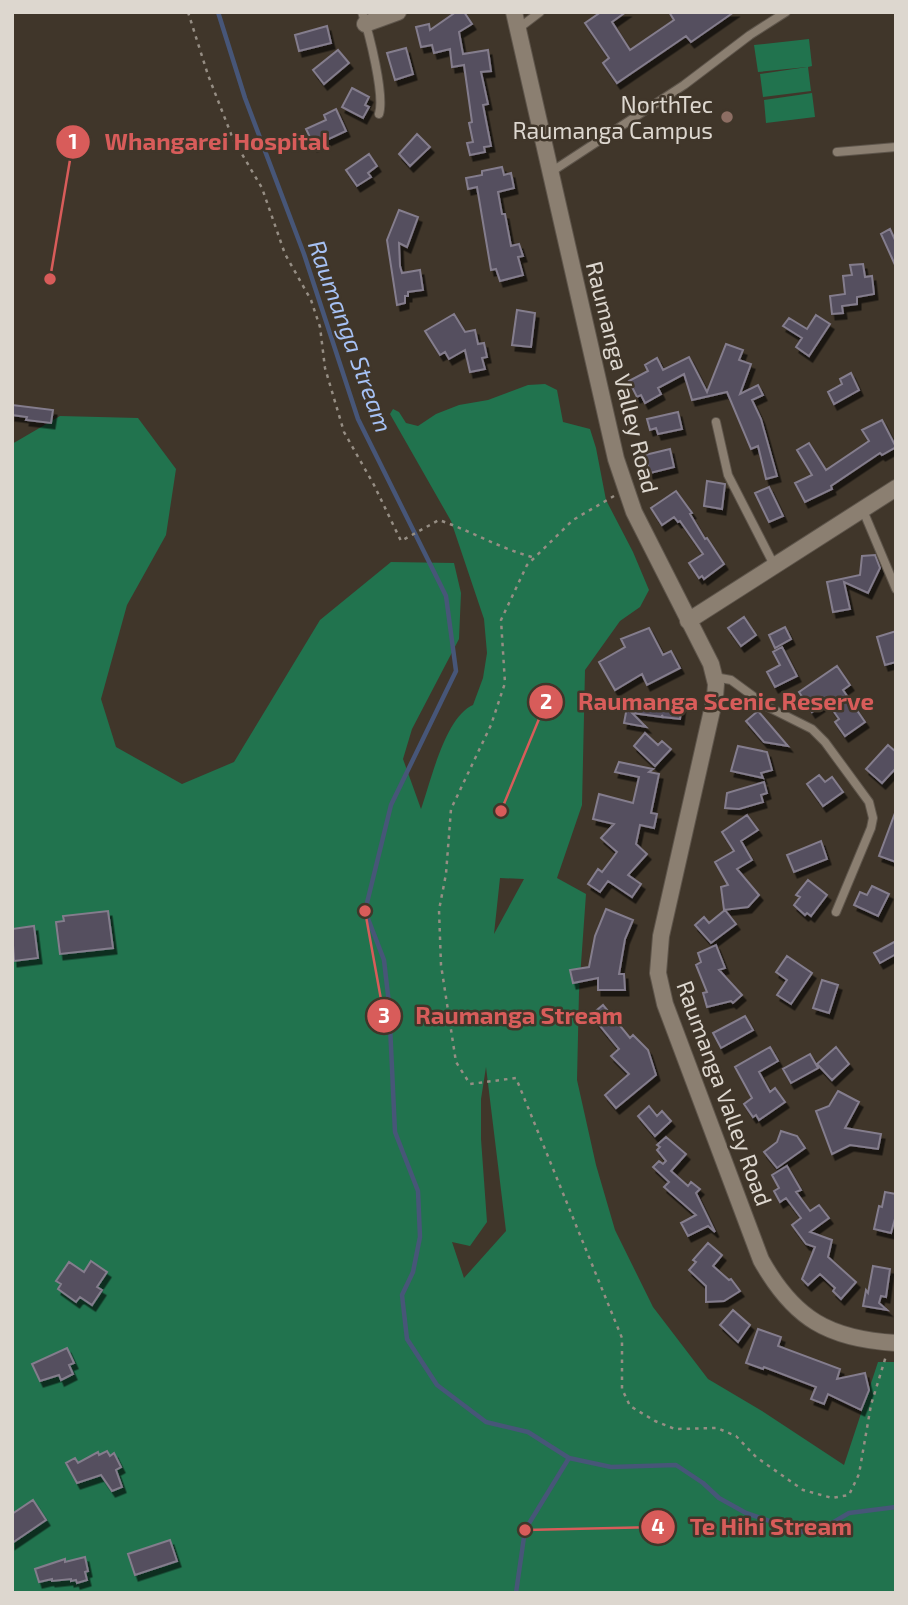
<svg xmlns="http://www.w3.org/2000/svg" width="908" height="1605" viewBox="0 0 908 1605" font-family="'Exo 2',sans-serif">
<style>
.green{fill:#21734e;fill-rule:evenodd}
.lines{fill:none;stroke-linecap:round;stroke-linejoin:round}
.stream{stroke:#475678;stroke-width:4.5}
.building{fill:#554f5e;stroke:#847d8d;stroke-width:2;filter:url(#shadow)}
.lane-casing{stroke:#5e554b;stroke-width:10}
.street-casing{stroke:#5e554b;stroke-width:18}
.path{stroke:#968e84;stroke-width:2.5;stroke-dasharray:3.5 5;stroke-linecap:butt}
.lane{stroke:#8b7f71;stroke-width:8}
.street{stroke:#8b7f71;stroke-width:16}
.education-dot{fill:#8d6e63;stroke:#40362a;stroke-width:2.5}
.labels{text-anchor:middle;dominant-baseline:central;stroke-width:5;stroke-linejoin:round;paint-order:stroke}
.poi-label{font-size:23px;fill:#ddd7cf;stroke:#40362a;text-anchor:end}
.street-label{font-size:23px;fill:#ddd7cf;stroke:#40362a}
.water-label{font-size:24px;font-style:italic;fill:#a6c1f4;stroke:#40362a}
.leader{fill:none;stroke:#d85c5a;stroke-width:2.5}
.callout-dot{fill:#d85c5a;stroke:#40362a;stroke-width:2.5}
.mark-label{font-size:21px;text-anchor:middle;font-weight:bold;fill:#fff}
.callout-label{font-size:24px;text-anchor:middle;font-weight:bold;fill:#d85c5a;stroke:#40362a;stroke-width:5;stroke-linejoin:round;paint-order:stroke}
</style>
<defs>
<filter id="shadow"><feDropShadow dx="3.5" dy="5.5" stdDeviation="0" flood-color="#0009"/></filter>
</defs>
<rect width="100%" height="100%" fill="#40362a"/>
<path class="green" d="M809,39L812,66L808,67L811,91L763,97L760,74L807,67L758,72L754,45Z
M812,93L815,117L766,123L764,100Z
M545,384L557,390L563,422L590,429L596,448L606,500L633,552L649,590L640,607L620,621L585,670L582,805L557,878L586,894L579,992L577,1080L596,1165L615,1230L653,1307L708,1379L762,1411L844,1465L878,1362H896V1593H12V444L60,416L138,418L176,469L166,535L127,605L101,699L116,747L182,784L234,762L320,620L391,562L454,563L461,593L459,639L412,729L403,759L421,809C431,781 445,717 473,705L483,678L487,653L484,619L451,521L390,414L393,409L399,412L406,423L418,426L436,414L459,405L488,400L528,385ZM500,878L524,879L494,934ZM486,1067L506,1231L464,1278L452,1242L470,1246L487,1222L481,1139V1099Z"/>
<g class="lines">
<path class="stream" d="M218,12L245,98L304,254L358,419L446,596L456,671L391,805L365,911L384,960L389,1004L395,1132L418,1191L420,1237L413,1272L402,1295L407,1339L437,1385L486,1422L528,1432L569,1458L611,1467L676,1465L703,1483L719,1498L746,1513L802,1532L827,1526L849,1513L896,1507
M516,1593L525,1530L569,1458"/>
</g>
<path class="building" d="M456,12H464L472,24L459,32L463,54L488,50L491,71L481,72L488,104L483,105L491,146L484,147L485,152L470,155L467,143L473,142L469,123L472,122L464,65L452,67L450,49L434,53L432,45L421,47L416,27L429,24L430,30Z
M601,12H626L612,22L630,50L674,20L669,12H734L691,42L686,36L617,83L603,63L609,58L585,23Z
M327,26L331,43L299,51L295,35Z
M406,48L413,74L395,80L387,53Z
M338,50L349,63L324,84L313,70Z
M352,88L369,97L365,105L369,107L363,118L342,107Z
M336,109L346,131L314,146L306,129L326,120L324,115Z
M417,134L430,147L410,166L399,154Z
M369,154L377,166L368,173L371,177L357,186L346,170Z
M502,167L504,175L511,173L514,188L498,192L502,214H505L511,246L519,244L523,256L518,257L523,275L500,281L496,269L491,270L477,187L468,189L466,178L482,175V171Z
M399,210L418,217L407,247L399,243L400,266L402,273L420,270L423,290L408,292V296H405V303L397,305L387,240Z
M890,229L896,242V267L881,234Z
M863,264L865,277L872,276L874,294L857,297V304L842,306L843,313L832,314L830,296L845,294L843,276L852,275L850,265Z
M517,310L535,313L531,347L512,345Z
M454,314L465,332L475,330L478,344L484,343L487,357L482,358L485,369L470,372L465,350L449,359L445,352L440,355L425,331Z
M816,315L830,324L809,356L796,347L802,338L783,326L789,318L807,329Z
M726,344L743,350L739,360L751,364L740,394L758,385L763,395L752,400L761,419L777,476L766,479L758,446L751,449L727,392L692,400L684,374L658,388L661,394L645,403L641,395L637,397L629,381L648,371L645,365L657,358L663,370L689,357L707,392Z
M851,373L859,390L834,404L828,392L842,384L840,379Z
M12,405L53,410L51,423L26,420L27,417L12,415Z
M678,412L682,429L658,434L656,428L650,430L647,419Z
M882,420L896,447L882,455L880,453L831,486L832,489L805,502L795,483L812,475L797,450L809,443L826,470L869,441L862,430Z
M670,449L674,467L650,473L645,455Z
M707,481L725,484L722,509L704,506Z
M769,487L783,516L769,522L755,493Z
M676,491L692,513L690,514L705,539L707,538L724,564L704,579L702,576L699,578L689,563L703,554L680,521L678,522L674,517L662,525L651,508Z
M875,555L880,568L868,593L844,582L850,609L833,612L827,582L860,575L862,556Z
M744,617L756,635L741,646L728,628Z
M785,627L791,639L775,648L769,635Z
M649,628L663,655L671,651L680,668L647,685L642,674L615,690L599,662L625,647L621,639Z
M896,631V662L885,665L877,637Z
M782,647L797,676L775,687L767,672L780,665L773,652Z
M837,666L850,685L843,690L865,722L845,736L835,722L839,719L827,702L812,712L799,692Z
M628,702L661,708L662,702L682,704L680,719L663,717L662,715V717L632,713L646,727L624,723Z
M758,711L788,746L764,742L746,721Z
M645,733L658,745L662,741L671,749L655,766L634,746Z
M888,745L896,752V768L882,783L866,769Z
M738,746L767,752L772,770L761,773L763,778L731,771Z
M619,762L653,769L649,772L659,774L651,813L657,814L654,828L640,825L636,844L647,854L628,875L641,884L632,897L608,881L600,892L588,884L598,869L602,872L617,852L601,838L614,824L593,819L599,794L633,803L639,777L615,772Z
M819,775L825,782L832,777L843,792L823,806L807,784Z
M764,782L767,793L761,795L763,802L739,809L725,808L727,793Z
M895,813L896,814V862L879,856Z
M747,815L758,830L741,841L752,860L737,869L759,895L748,907L724,910L721,887L728,885L715,862L734,851L722,832Z
M821,841L827,859L794,872L787,855Z
M808,880L827,895L811,916L807,913L805,915L794,905L800,897L796,895Z
M872,886L889,894L878,916L854,905L860,892L867,895Z
M606,909L633,920L625,939L619,974H624L625,990H598V978L573,983L570,970L589,967L595,936Z
M725,910L736,924L711,943L695,925L704,917L709,923Z
M108,911L113,948L60,954L56,922L64,921L63,916Z
M34,926L38,958L14,961L12,929Z
M896,941V954L880,963L874,953Z
M716,945L725,968L719,970L742,995L733,1003L731,1001L707,1007L703,993L707,992L696,965L701,962L698,953Z
M787,956L812,973L791,1004L777,995L787,980L776,972Z
M822,980L838,985L829,1013L813,1008Z
M603,1005L630,1038L633,1035L648,1050L656,1075L616,1108L605,1095L629,1074L611,1056L619,1049L591,1015Z
M745,1016L753,1030L721,1048L713,1033Z
M770,1047L778,1061L759,1072L770,1092L775,1088L785,1102L759,1120L756,1115L753,1117L744,1104L752,1098L735,1067Z
M836,1047L849,1064L832,1080L817,1064Z
M810,1054L818,1068L791,1083L783,1069Z
M838,1091L859,1102L845,1128L881,1134L878,1149L850,1145L832,1154L816,1111L829,1106Z
M649,1106L657,1116L662,1111L671,1121L655,1136L638,1116Z
M781,1131L797,1136L805,1148L777,1168L764,1152L777,1142Z
M666,1137L686,1154L671,1171L688,1186L691,1182L700,1189L696,1193L715,1232L708,1226L688,1236L681,1223L696,1215L664,1187L669,1182L653,1167L659,1161L663,1164L666,1161L657,1150L660,1147L657,1145Z
M787,1166L801,1190L796,1192L810,1211L819,1205L829,1218L810,1232L832,1240L828,1257L856,1282L841,1299L833,1291L835,1288L820,1274L808,1285L802,1279L815,1247L806,1244L792,1225L801,1218L786,1198L780,1202L774,1191L779,1188L772,1175Z
M885,1192L896,1194V1215L891,1233L874,1229L879,1206L882,1207Z
M708,1243L722,1255L713,1266L729,1280L731,1279L740,1291L724,1301L706,1302V1286L689,1270L696,1262L693,1260Z
M91,1261L107,1272L97,1287L102,1290L92,1305L80,1297L76,1302L58,1289L61,1284L56,1281L69,1262L84,1272Z
M873,1266L890,1269L886,1297L881,1296L879,1303L887,1310L863,1306L866,1290L868,1293Z
M733,1310L750,1325L738,1342L720,1325Z
M758,1329L781,1337L778,1346L840,1369L837,1379L865,1373L869,1390L861,1410L828,1394L824,1404L811,1399L816,1387L764,1367L763,1369L746,1363Z
M67,1348L74,1363L69,1365L73,1374L61,1380L59,1375L40,1381L32,1364Z
M107,1451L110,1456L114,1453L121,1467L116,1470L122,1487L112,1491L101,1475L77,1483L66,1463L75,1458L78,1463L98,1452L99,1455Z
M33,1500L46,1520L12,1543V1514Z
M170,1540L177,1561L135,1575L128,1554Z
M85,1557L88,1571L85,1572L87,1580L77,1583L76,1580L71,1581V1579L52,1581V1579L39,1582L35,1569L65,1559V1562Z"/>
<g class="lines">
<g class="lane-casing">
<path id="lane" d="M362,12C369,33 385,95 379,114
M519,28L540,12
M837,152L896,147
M551,172L684,85L750,35L786,12
M716,422L728,475L774,565
M862,508L896,589
M715,677L731,680L768,707L812,729L825,742L869,802L873,818L871,828L836,912"/>
</g>
<g class="street-casing">
<path id="street" d="M514,12L616,459L634,512L711,664L716,684L715,697L661,936L658,973L665,1004L761,1260C794,1319 829,1339 896,1343
M365,24L398,12
M688,621L896,488"/>
</g>
<path class="path" d="M188,12L208,75L233,139L262,188L285,254L311,300L320,327L325,368L344,432L374,485L401,541L439,520C471,531 499,548 532,557
M614,496L573,520L527,565L501,620L505,683L491,725L451,809L446,874L439,910L441,965L456,1062L470,1084L516,1078L622,1338V1389L630,1406L655,1421L675,1429L717,1428L736,1436L756,1457L803,1490L832,1498L849,1495L859,1474L871,1405L886,1356"/>
<use href="#lane" class="lane"/>
<use href="#street" class="street"/>
</g>
<circle class="education-dot" cx="727" cy="117" r="7"/>
<g class="labels">
<g class="poi-label">
<text x="713" y="104">NorthTec<tspan x="713" dy="26">Raumanga Campus</tspan></text>
</g>
<g class="street-label">
<text transform="translate(623 377) rotate(76)">Raumanga Valley Road</text>
<text transform="translate(725 1093) rotate(70)">Raumanga Valley Road</text>
</g>
<g class="water-label">
<text transform="translate(351 336) rotate(70)">Raumanga Stream</text>
</g>
</g>
<path class="leader" d="M50 279L73 142M501 811L546 702M365 911L384 1016M525 1530L658 1527"/>
<g class="callout-dot">
<circle cx="50" cy="279" r="7"/>
<circle cx="501" cy="811" r="7"/>
<circle cx="365" cy="911" r="7"/>
<circle cx="525" cy="1530" r="7"/>
<circle cx="73" cy="142" r="18"/>
<circle cx="546" cy="702" r="18"/>
<circle cx="384" cy="1016" r="18"/>
<circle cx="658" cy="1527" r="18"/>
</g>
<g class="mark-label">
<text x="73" y="149">1</text>
<text x="546" y="709">2</text>
<text x="384" y="1023">3</text>
<text x="658" y="1534">4</text>
</g>
<g class="callout-label">
<text x="217" y="150">Whangarei Hospital</text>
<text x="726" y="710">Raumanga Scenic Reserve</text>
<text x="519" y="1024">Raumanga Stream</text>
<text x="771" y="1535">Te Hihi Stream</text>
</g>
<rect width="908" height="1605" fill="none" stroke="#ddd7cf" stroke-width="28"/>
</svg>
